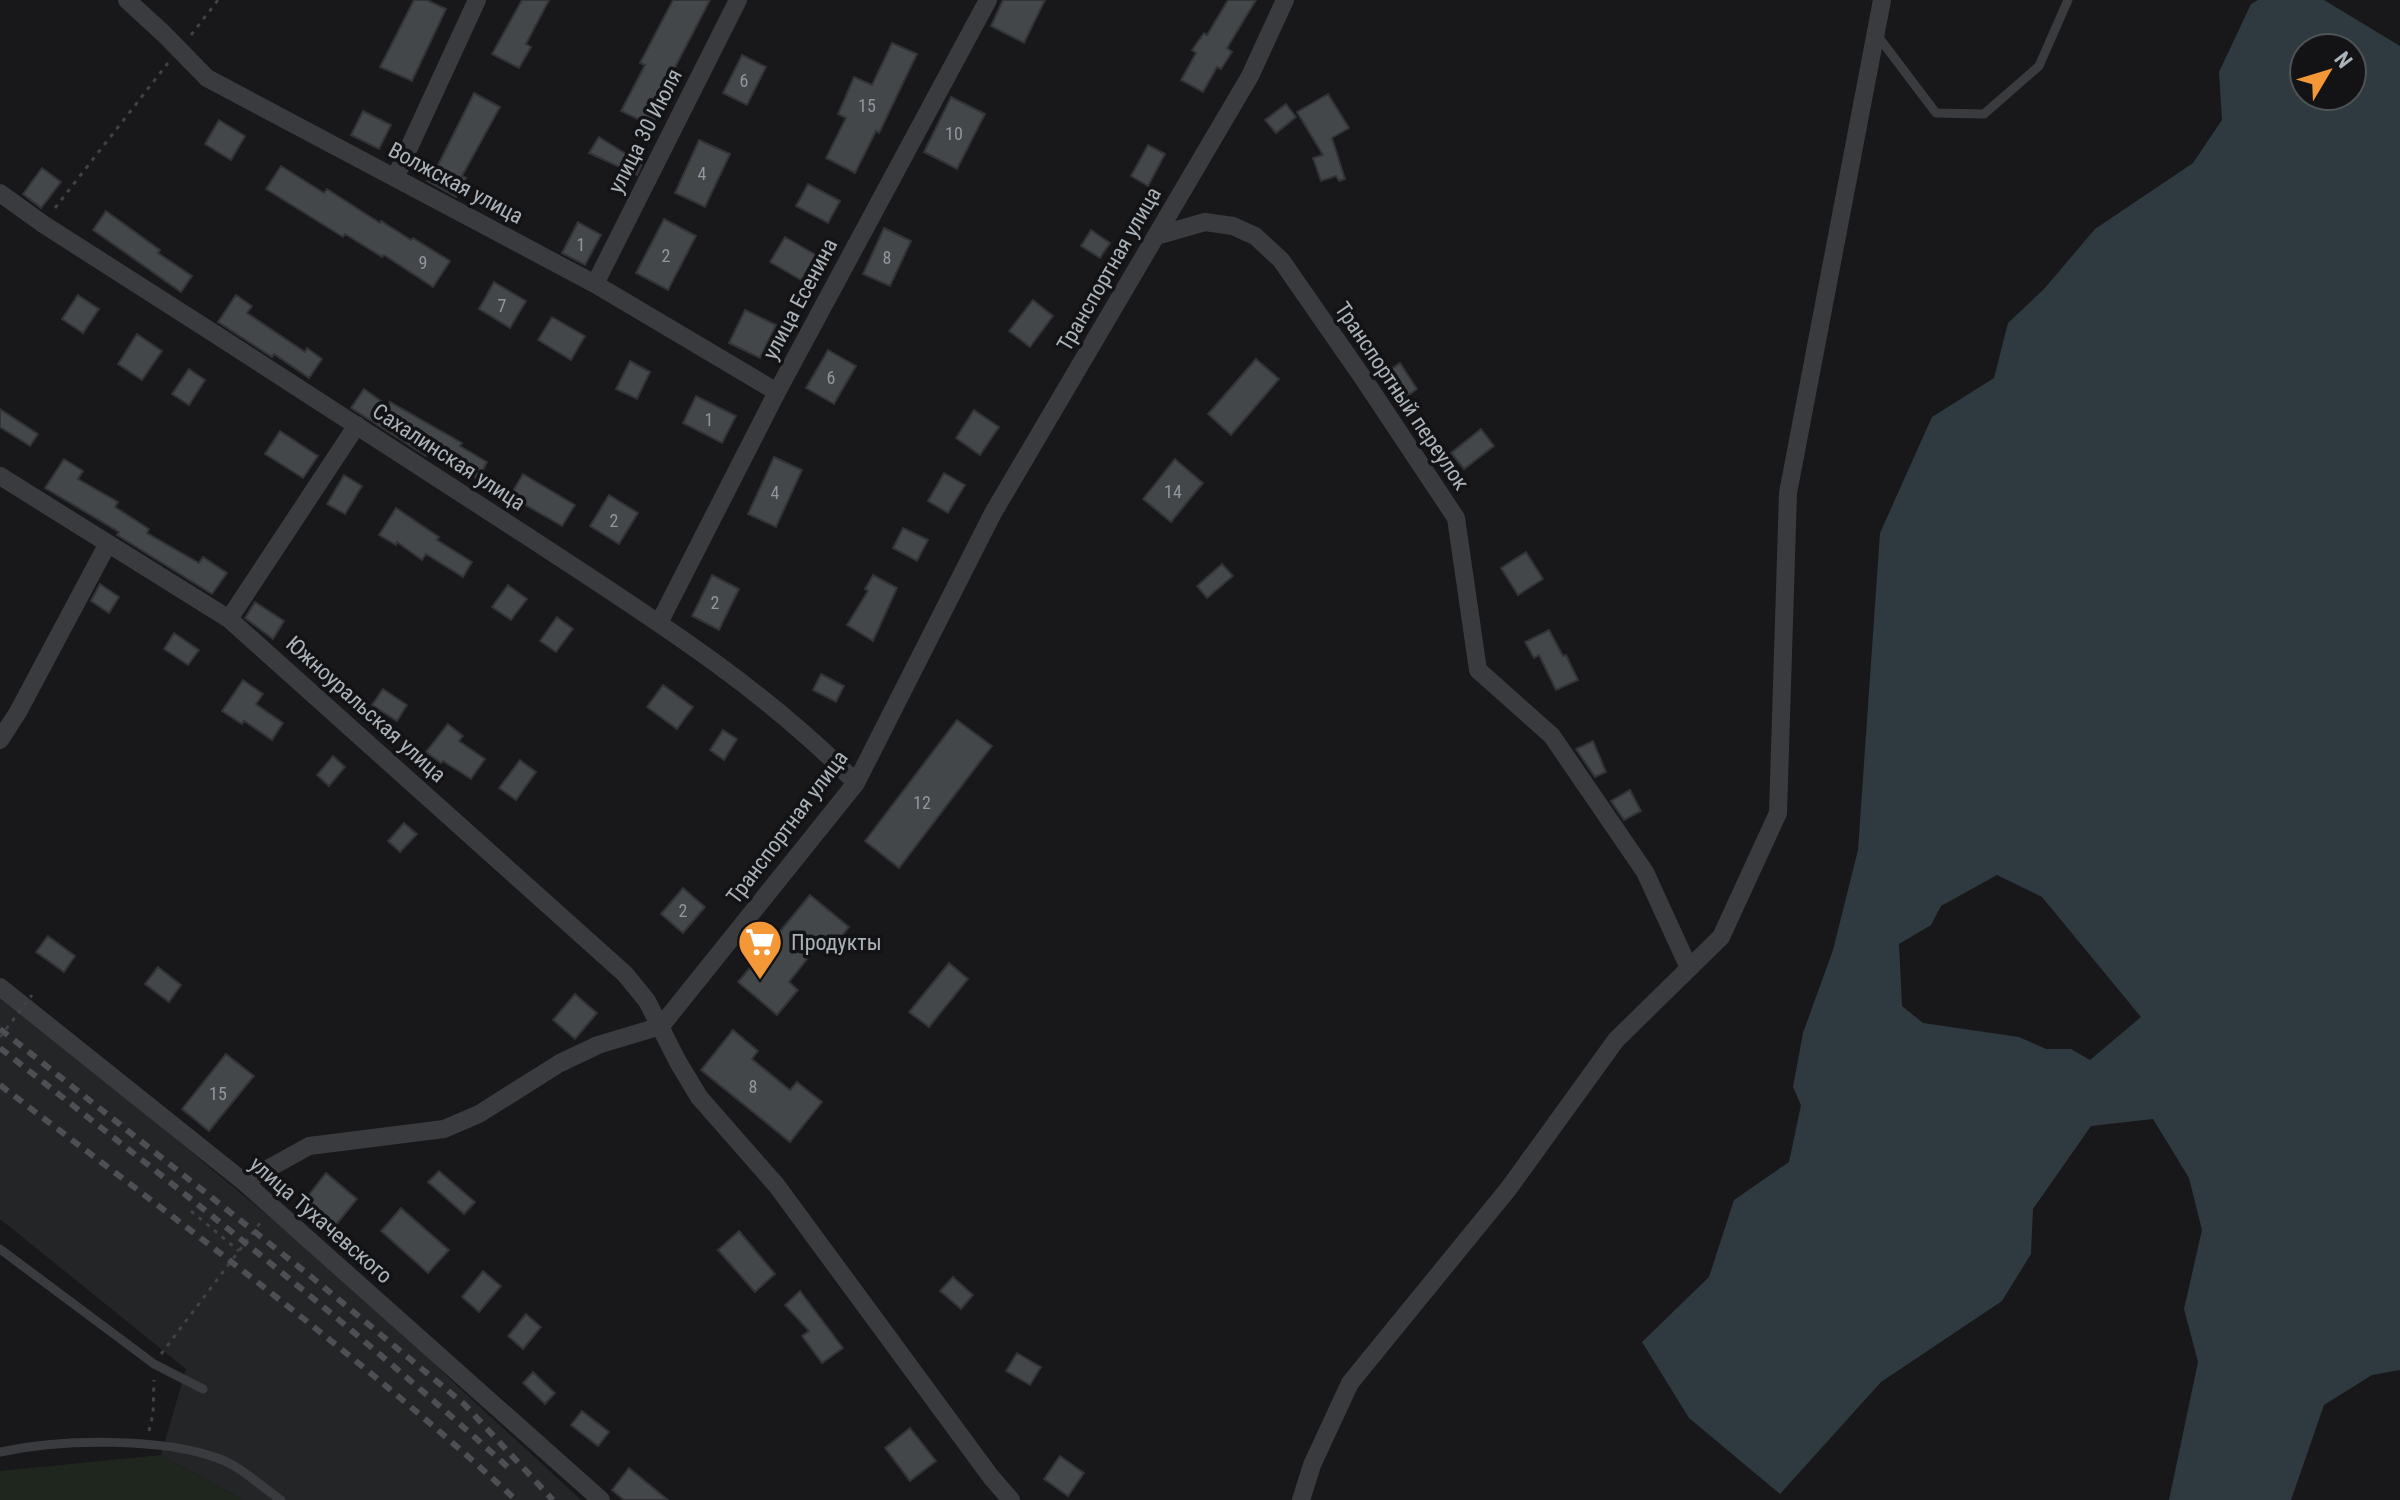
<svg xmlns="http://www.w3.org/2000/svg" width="2400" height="1500" viewBox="0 0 2400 1500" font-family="'Roboto Condensed',sans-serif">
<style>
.built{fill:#242527}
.green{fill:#1e261e}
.water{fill:#2e3a3f;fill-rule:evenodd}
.building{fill:#44474a;stroke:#323336;stroke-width:2}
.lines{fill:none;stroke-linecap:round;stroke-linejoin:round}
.path{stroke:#3f4246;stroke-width:3;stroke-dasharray:4 6;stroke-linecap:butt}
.service{stroke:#393b3f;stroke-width:9}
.minor{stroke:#393b3f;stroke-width:18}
.rail{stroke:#4c4f54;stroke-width:6;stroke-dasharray:10 8;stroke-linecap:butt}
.path-bridge{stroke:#3f4246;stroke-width:3;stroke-dasharray:4 6;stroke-linecap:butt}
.labels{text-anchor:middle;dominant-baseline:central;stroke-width:7;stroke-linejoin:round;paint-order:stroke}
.number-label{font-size:18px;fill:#90979e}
.street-label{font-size:22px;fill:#aab2ba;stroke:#131315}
.poi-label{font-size:22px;fill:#aab2ba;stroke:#131315;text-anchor:start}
</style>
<rect width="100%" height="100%" fill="#18181a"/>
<path class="built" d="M0,999L149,1117L382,1311L450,1379L581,1500H243L161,1455L186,1369L0,1219Z"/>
<path class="green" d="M161,1455L243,1500H0V1471Z"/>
<path class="water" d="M2258,0H2324L2400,46V1370L2372,1375L2324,1405L2291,1500H2169L2198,1362L2184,1309L2202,1230L2189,1178L2153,1119L2091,1126L2033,1209L2031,1254L2002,1301L1881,1382L1780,1494L1689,1418L1642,1342L1709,1277L1734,1200L1789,1162L1801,1105L1793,1087L1803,1033L1833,950L1858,850L1880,533L1932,417L1994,378L2008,323L2044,289L2095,229L2193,163L2222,120L2219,72L2251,4ZM2304,48H2352V96H2304ZM1997,875L2042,897L2141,1017L2090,1060L2071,1049H2046L2019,1037L1923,1023L1902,1006L1899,944L1931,925L1941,906Z"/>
<path class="building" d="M414,0H427L446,9L412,81L380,67Z
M522,0H549L526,44L531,47L519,68L492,54Z
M673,0H710L657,102L662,105L652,126L621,111L645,65L640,63Z
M1003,0H1045L1024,43L991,26Z
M1228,0H1256L1227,48L1232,52L1221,69L1217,67L1203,92L1181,80L1196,53L1192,50L1204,33L1207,35Z
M892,43L917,54L879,133L876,131L855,173L826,158L846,118L838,114L854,77L872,85Z
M742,55L766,67L747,105L723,93Z
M474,93L500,107L462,176L466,178L456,197L427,181L439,163Z
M1328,94L1349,128L1332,138L1345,179L1339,181L1336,176L1321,181L1313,158L1323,155L1297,112Z
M951,97L985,114L957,169L924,152Z
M1286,104L1296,117L1276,133L1265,120Z
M363,111L391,125L379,149L351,135Z
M219,120L245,136L231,160L205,144Z
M599,137L642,164L637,175L589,153Z
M699,140L730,154L705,207L675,193Z
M1148,145L1165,154L1148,186L1131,176Z
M281,166L324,193L327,189L380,223L381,221L411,240L413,238L450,261L433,287L384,255L382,257L345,234L343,237L266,189Z
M42,168L61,182L41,208L23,194Z
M808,184L840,201L828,223L796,206Z
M106,211L160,250L158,253L192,276L181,292L93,230Z
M664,219L696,236L668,290L636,273Z
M578,222L601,235L585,265L562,253Z
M884,228L911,241L890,286L863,274Z
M1091,230L1110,243L1100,258L1081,246Z
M785,237L816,255L801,280L770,262Z
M494,282L526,301L510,328L479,309Z
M78,295L99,309L83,333L62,319Z
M236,295L252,306L247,313L305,352L307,348L322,359L309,378L274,354L272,357L218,322Z
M1033,300L1053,316L1030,347L1009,331Z
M745,310L776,325L760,358L729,343Z
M552,317L585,336L571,360L538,340Z
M137,334L162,351L142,380L118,364Z
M828,350L856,366L834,404L806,388Z
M1256,359L1279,379L1231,435L1208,414Z
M630,361L650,372L637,399L616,389Z
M1400,363L1417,389L1400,401L1383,375Z
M189,369L205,380L189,405L172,394Z
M364,389L388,406L390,402L462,443L460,446L487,462L478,479L430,451L426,456L351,408Z
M696,396L736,416L722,443L683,423Z
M0,409L38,434L30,446L0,427Z
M974,410L999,427L980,455L956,438Z
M1481,429L1494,446L1464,469L1451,453Z
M280,431L318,456L303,478L265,454Z
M774,457L802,470L776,527L748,514Z
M64,459L83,471L78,479L118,502L115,507L149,529L147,533L199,563L203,557L227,573L212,594L117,535L119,532L45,488Z
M1175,459L1203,483L1171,522L1143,499Z
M944,473L965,485L948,513L928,501Z
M523,474L575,505L562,526L510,496Z
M344,475L362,486L345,514L327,504Z
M609,495L638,513L619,544L590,526Z
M396,508L439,537L437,540L472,562L463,577L426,554L422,560L397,542L396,545L379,535Z
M903,528L928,540L917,561L893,548Z
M1526,552L1543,579L1518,595L1501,568Z
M1222,564L1233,576L1207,598L1197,586Z
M712,575L739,589L719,630L692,616Z
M873,575L897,588L873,641L847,625L868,591L865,589Z
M100,584L119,597L109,613L91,601Z
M508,585L527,599L511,620L492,607Z
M255,602L284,621L273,639L245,618Z
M557,617L573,629L556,652L540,641Z
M1549,630L1563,656L1566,655L1578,680L1556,690L1539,655L1534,658L1525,642Z
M174,633L199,650L188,665L164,649Z
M821,674L844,686L836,702L813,690Z
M243,680L263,694L256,704L283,723L272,740L244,721L242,724L222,711Z
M663,685L693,707L677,729L647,707Z
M383,689L407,705L397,721L372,705Z
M957,720L992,746L899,868L865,841Z
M448,724L463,736L459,741L485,759L471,779L443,761L441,763L426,752Z
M723,730L737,739L724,760L710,750Z
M1593,741L1606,772L1595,777L1576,749Z
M333,756L345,767L329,786L317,775Z
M520,760L536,772L516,800L499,788Z
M1630,790L1641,811L1624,820L1611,801Z
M404,823L417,834L400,852L388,841Z
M683,888L705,907L683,933L661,914Z
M810,895L849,927L830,951L820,943L789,982L798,990L777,1015L738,982Z
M48,936L75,956L64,972L36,952Z
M949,963L968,979L929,1027L909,1012Z
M158,967L181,985L169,1002L145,984Z
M575,994L597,1013L575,1039L553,1020Z
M733,1030L758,1051L752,1059L790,1090L797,1082L822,1102L790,1142L701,1070Z
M226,1054L254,1076L209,1131L182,1109Z
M439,1171L475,1202L464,1214L428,1182Z
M326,1173L357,1199L335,1226L304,1201Z
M401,1208L449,1250L428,1273L381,1231Z
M739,1231L775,1274L755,1292L718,1250Z
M483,1271L501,1286L479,1312L462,1297Z
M953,1277L973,1295L961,1309L940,1291Z
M800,1291L843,1348L822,1363L802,1336L809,1331L785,1305Z
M526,1314L541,1327L523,1349L508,1336Z
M1017,1353L1041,1367L1030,1385L1006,1371Z
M533,1372L555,1393L545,1404L523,1383Z
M582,1411L609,1432L598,1446L571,1425Z
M910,1428L936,1461L910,1481L885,1448Z
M1060,1456L1084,1473L1068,1496L1044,1479Z
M629,1468L668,1500H624L612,1490Z"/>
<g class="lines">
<path class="path" d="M191,35L218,0
M55,208L168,63
M191,1211L239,1251
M161,1354L260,1223
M149,1431L153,1414L154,1380"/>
<path class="service" d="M1877,35L1936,113L1984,114L2039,66L2068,0
M0,1249L154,1364L203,1389
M0,1452C60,1439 162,1437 220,1459C241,1467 262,1487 281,1500"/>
<path class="minor" d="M127,0L164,34L207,78L595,284L777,392
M395,178L477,0
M0,193L43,224C205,327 366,431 527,536C641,611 761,685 856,783
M1156,236L1205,222L1233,226L1255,236L1281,260L1363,378L1456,518L1478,670L1552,736L1645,872L1689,968
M595,284L738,0
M0,476L229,619L625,974L647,1001L678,1062L699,1097L777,1186L991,1477L1011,1500
M229,619L357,425
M659,623L777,392L988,0
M0,740L18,712L107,545
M0,987L244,1182L601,1500
M661,1026L856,783L993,513L1250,76L1285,0
M244,1182L309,1146L444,1129L479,1114L560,1063L598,1045L661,1026
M1301,1500L1312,1465L1350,1383L1509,1188L1616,1040L1721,937L1778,813L1788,493L1882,0"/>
<path class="rail" d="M0,1029L314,1279L464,1404L553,1500
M0,1048C174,1185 348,1321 511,1470
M0,1085C175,1219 354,1350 516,1500"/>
<path class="path-bridge" d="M0,1037L32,995"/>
</g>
<defs>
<g id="supermarket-pin" transform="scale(2.3)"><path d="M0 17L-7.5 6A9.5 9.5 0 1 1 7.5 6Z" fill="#f39737" stroke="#131315"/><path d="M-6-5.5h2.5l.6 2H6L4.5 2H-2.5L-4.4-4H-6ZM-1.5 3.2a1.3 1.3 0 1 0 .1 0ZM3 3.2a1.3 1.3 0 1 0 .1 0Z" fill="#fff"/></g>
</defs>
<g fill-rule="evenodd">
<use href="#supermarket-pin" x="760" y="942"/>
</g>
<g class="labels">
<g class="number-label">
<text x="744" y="80">6</text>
<text x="867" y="105">15</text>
<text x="954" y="133">10</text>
<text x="702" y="173">4</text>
<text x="581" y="244">1</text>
<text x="666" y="255">2</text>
<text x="887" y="257">8</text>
<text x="423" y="262">9</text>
<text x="502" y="305">7</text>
<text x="831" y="377">6</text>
<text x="709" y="419">1</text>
<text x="1173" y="491">14</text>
<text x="775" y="492">4</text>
<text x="614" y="520">2</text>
<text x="715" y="602">2</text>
<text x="922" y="802">12</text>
<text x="683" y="910">2</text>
<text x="753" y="1086">8</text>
<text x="218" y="1093">15</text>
</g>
<g class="street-label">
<text transform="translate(645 131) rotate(-63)">улица 30 Июля</text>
<text transform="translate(456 183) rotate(28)">Волжская улица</text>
<text transform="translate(1109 269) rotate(-60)">Транспортная улица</text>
<text transform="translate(800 299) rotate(-62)">улица Есенина</text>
<text transform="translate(1402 396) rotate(56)">Транспортный переулок</text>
<text transform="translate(449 457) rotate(33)">Сахалинская улица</text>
<text transform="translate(366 709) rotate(42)">Южноуральская улица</text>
<text transform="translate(787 827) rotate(-53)">Транспортная улица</text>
<text transform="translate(321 1220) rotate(41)">улица Тухачевского</text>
</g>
<g class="poi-label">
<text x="791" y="942">Продукты</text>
</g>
</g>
<g transform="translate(2328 72) rotate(52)"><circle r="38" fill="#131315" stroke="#4f5357" stroke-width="2"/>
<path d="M0-6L14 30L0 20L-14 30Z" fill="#f39737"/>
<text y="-12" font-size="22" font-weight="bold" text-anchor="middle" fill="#aab2ba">N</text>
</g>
</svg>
